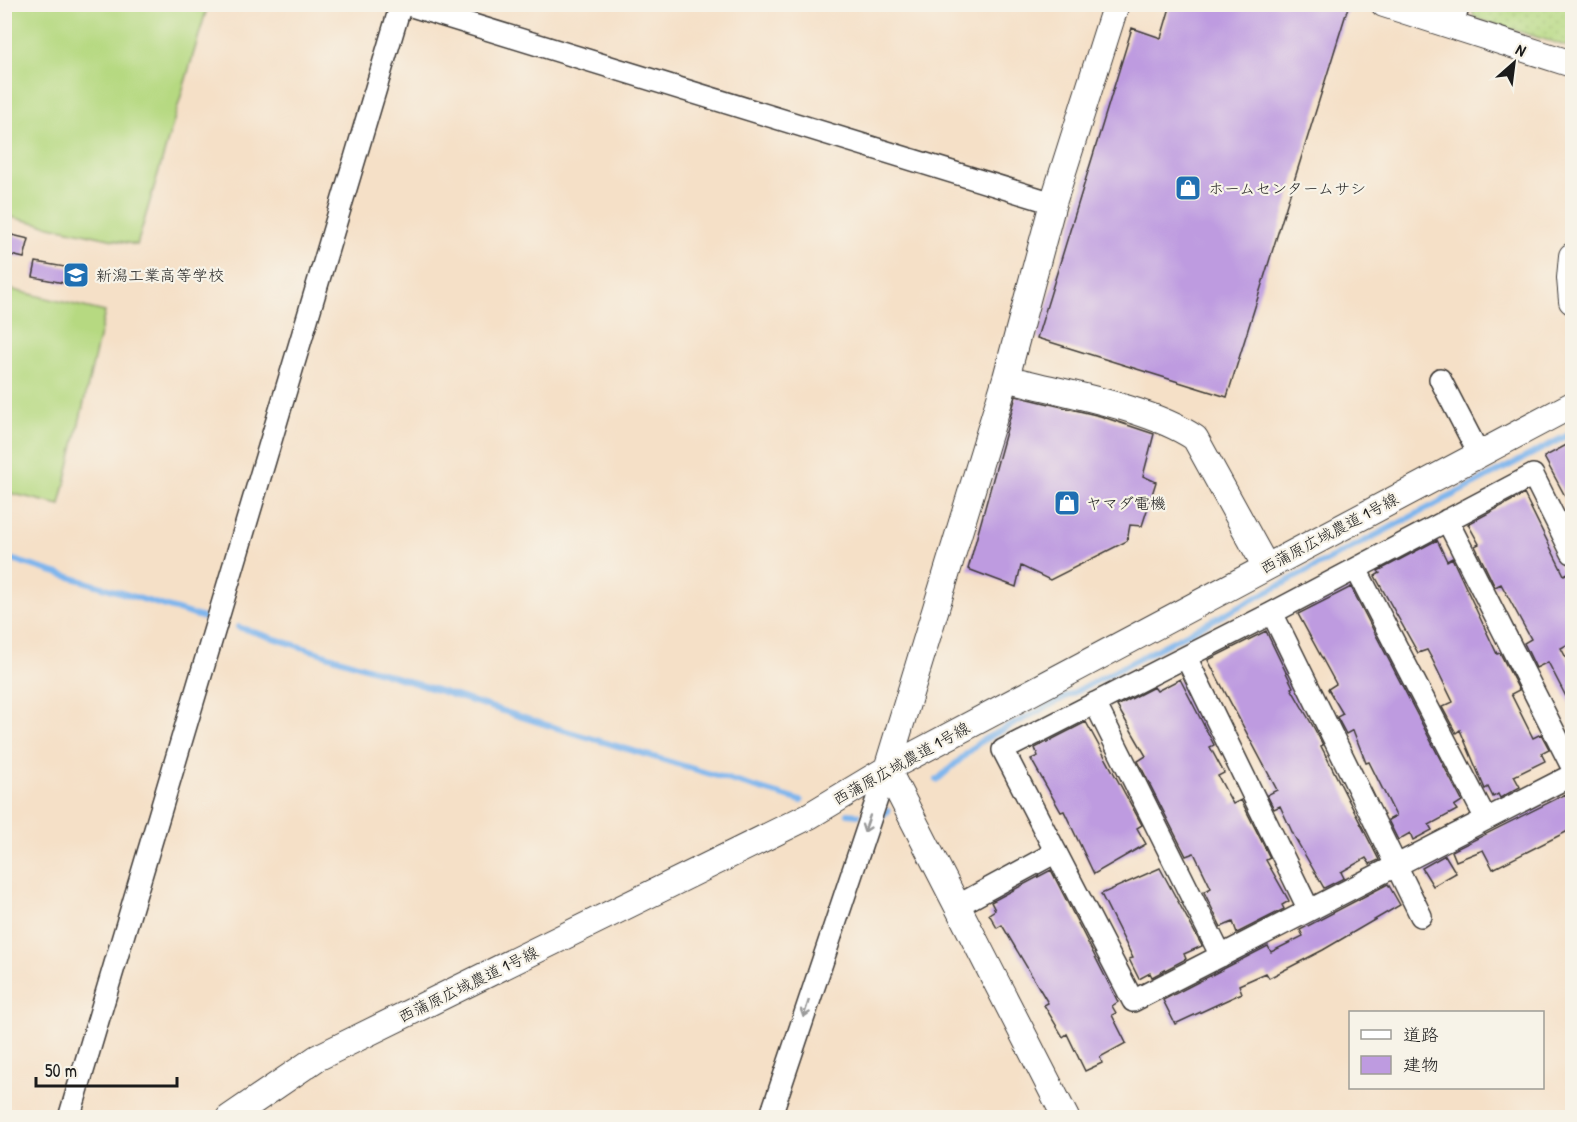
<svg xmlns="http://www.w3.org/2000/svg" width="1577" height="1122" viewBox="0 0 1577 1122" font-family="'Patrick Hand','Klee One',sans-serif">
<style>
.park{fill:url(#park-dots);stroke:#697a4e;stroke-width:1.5}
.pitch{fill:#b6d981;stroke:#697a4e;stroke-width:1.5}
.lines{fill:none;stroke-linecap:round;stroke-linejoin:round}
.stream{stroke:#7eb5ed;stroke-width:6}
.building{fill:#be9be0}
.minor-casing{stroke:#3d3936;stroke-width:24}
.tertiary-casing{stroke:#3d3936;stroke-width:28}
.minor{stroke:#fff;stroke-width:21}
.tertiary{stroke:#fff;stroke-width:26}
.oneway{stroke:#999}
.labels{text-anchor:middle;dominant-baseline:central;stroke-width:4.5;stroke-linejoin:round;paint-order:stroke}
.poi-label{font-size:16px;fill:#1c1c1c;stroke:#f7f3e8;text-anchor:start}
.street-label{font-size:16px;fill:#1c1c1c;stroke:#f7f3e8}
</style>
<defs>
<pattern id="park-dots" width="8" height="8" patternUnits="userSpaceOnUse" patternTransform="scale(1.5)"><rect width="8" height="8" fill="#b6d981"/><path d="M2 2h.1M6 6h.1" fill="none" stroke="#9cba6f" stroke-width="1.8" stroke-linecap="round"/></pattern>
</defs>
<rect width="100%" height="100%" fill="#f7f3e8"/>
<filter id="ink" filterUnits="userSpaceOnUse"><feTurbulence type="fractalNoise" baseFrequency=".0167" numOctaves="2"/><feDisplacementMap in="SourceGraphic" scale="12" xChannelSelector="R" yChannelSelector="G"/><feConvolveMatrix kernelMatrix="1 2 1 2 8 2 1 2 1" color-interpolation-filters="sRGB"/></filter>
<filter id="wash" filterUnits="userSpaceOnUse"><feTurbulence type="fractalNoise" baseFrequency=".008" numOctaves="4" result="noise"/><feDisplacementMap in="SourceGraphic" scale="24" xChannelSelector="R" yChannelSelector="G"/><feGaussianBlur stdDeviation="1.35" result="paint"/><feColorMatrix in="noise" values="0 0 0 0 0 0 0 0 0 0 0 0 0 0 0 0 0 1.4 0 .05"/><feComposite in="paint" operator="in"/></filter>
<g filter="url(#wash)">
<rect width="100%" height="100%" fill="#f5e0c7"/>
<path class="park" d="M1472,4L1572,5V48L1475,18L1471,9Z"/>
<path class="pitch" d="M5,4H205L207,8L137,245L5,216Z
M5,288L105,312L60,505L5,492Z"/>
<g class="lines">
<path class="stream" d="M4,557L204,618
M238,627L550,726L801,801
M937,780L981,741L1572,433
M848,814L858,815
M878,818L888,811"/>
</g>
<g id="blocks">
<path class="building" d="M1171,4H1349L1227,397L1037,338L1132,28L1161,38Z
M12,235L29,239L24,258L7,254Z
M36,262L71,268L69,284L33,277Z
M1016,396L1100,416L1154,434L1143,476L1156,482L1142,526L1130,525L1127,541L1050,580L1021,566L1016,587L968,569Z
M1572,442V509L1544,457Z
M1524,494L1564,575L1572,571V642L1561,648L1572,669V708L1548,662L1536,668L1524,643L1531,639L1501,584L1495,587L1475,546L1479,544L1468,524Z
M1437,540L1447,561L1452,558L1497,654L1500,653L1519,690L1511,694L1533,738L1541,734L1549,749L1541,753L1545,761L1514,776L1520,787L1500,798L1498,794L1493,797L1488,787L1485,789L1460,730L1456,733L1442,707L1453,702L1432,659L1427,650L1418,653L1375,576L1380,573L1378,571Z
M1351,587L1462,801L1454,806L1457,810L1429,825L1432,830L1413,840L1410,833L1398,840L1388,820L1396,816L1369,762L1366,763L1353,730L1346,734L1337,717L1343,714L1328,689L1336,684L1298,614Z
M1266,631L1293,687L1291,688L1314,728L1323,745L1321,746L1379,860L1370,864L1366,858L1341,872L1344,878L1324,888L1294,836L1280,806L1274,809L1267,795L1277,790L1208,660Z
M1180,679L1214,745L1210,747L1224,773L1218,776L1233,804L1241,800L1270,858L1266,860L1289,901L1282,905L1284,909L1237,933L1233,922L1221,927L1204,892L1211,888L1194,853L1186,856L1138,761L1146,756L1117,706L1154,687L1157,691Z
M1086,722L1142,825L1137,828L1146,844L1094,874L1064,811L1061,812L1031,759L1038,756L1035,748Z
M1566,794L1572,806V829L1493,869L1483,850L1456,861L1452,851Z
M1445,855L1456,873L1433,886L1422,868Z
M1160,868L1202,946L1184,954L1186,959L1152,977L1150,973L1139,979L1129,959L1133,958L1101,894Z
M1051,870L1118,1002L1112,1006L1116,1013L1112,1015L1126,1043L1100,1057L1102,1063L1085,1071L1067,1034L1063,1037L1044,1005L1048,1003L1002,925L997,928L989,914L995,910L991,902Z
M1388,884L1400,905L1323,950L1269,978L1266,973L1239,985L1242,993L1175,1024L1163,1000L1268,946L1271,952L1303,936L1300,930Z"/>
</g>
</g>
<g filter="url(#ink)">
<use href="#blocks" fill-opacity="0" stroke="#3d3936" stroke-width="1.5"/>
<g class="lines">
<g class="minor-casing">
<path id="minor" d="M405,4L1053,203
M1453,25L1459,4
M1440,379L1479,454
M1447,520L1572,767
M1572,553L1533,475L1272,613L1003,750L1133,1001L1572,775
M1356,569L1486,819
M1272,613L1421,916
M1186,657L1309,910
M1095,703L1221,956
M957,906L1056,852
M69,1118L401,4
M770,1118L887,769"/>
</g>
<g class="tertiary-casing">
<path id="tertiary" d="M1384,4L1572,64
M1572,256L1570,278L1572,301
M1006,378C1062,393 1149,407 1195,438L1266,567
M229,1118L317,1058L809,816L887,769L1572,405
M1066,1118L887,769L1006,378L1053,203L1116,4"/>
</g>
<use href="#minor" class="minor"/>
<use href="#tertiary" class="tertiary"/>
</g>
<defs><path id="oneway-shaft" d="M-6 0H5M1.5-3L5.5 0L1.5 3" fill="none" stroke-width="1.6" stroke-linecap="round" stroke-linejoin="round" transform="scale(1.5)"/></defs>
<g class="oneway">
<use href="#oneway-shaft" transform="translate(867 824) rotate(109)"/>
<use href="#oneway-shaft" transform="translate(806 1009) rotate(108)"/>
</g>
</g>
<defs>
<g id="shop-square" transform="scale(1.35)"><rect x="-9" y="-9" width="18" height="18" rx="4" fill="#1f6fb2" stroke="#f7f3e8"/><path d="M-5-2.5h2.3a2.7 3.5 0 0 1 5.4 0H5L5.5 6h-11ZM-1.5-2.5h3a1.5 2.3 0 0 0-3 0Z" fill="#fff"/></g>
<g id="school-square" transform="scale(1.35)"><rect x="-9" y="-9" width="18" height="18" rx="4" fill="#1f6fb2" stroke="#f7f3e8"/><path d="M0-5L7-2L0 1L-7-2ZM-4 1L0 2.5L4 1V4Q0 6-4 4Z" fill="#fff"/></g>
</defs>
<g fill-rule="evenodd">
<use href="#shop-square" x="1188" y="188"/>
<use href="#school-square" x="76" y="275"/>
<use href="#shop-square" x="1067" y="503"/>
</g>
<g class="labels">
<g class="poi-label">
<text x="1208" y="188">ホームセンタームサシ</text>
<text x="96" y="275">新潟工業高等学校</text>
<text x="1086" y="503">ヤマダ電機</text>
</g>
<g class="street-label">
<text transform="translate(1329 533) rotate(-28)">西蒲原広域農道 1号線</text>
<text transform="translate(901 763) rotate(-29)">西蒲原広域農道 1号線</text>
<text transform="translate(468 984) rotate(-26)">西蒲原広域農道 1号線</text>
</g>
</g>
<rect width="1577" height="1122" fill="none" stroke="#f7f3e8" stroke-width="24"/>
<rect x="1349" y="1011" width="195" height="78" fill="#f7f3e8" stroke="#9f9d96" stroke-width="1.5"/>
<rect x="1361" y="1030" width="30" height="9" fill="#ffffff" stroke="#9f9d96" stroke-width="1.5"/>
<text x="1403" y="1041" font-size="18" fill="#1c1c1c">道路</text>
<rect x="1361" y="1056" width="30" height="18" fill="#be9be0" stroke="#9f9d96" stroke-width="1.5"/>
<text x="1403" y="1071" font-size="18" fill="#1c1c1c">建物</text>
<g transform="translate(1514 63) rotate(28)" stroke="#f7f3e8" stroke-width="4.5" paint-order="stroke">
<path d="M0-4.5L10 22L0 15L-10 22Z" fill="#1c1c1c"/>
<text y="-9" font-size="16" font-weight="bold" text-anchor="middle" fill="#1c1c1c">N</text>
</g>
<path d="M36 1077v9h141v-9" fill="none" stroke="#1c1c1c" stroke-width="3"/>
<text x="45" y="1077" font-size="18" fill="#1c1c1c" stroke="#f7f3e8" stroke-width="4.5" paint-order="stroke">50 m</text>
</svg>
